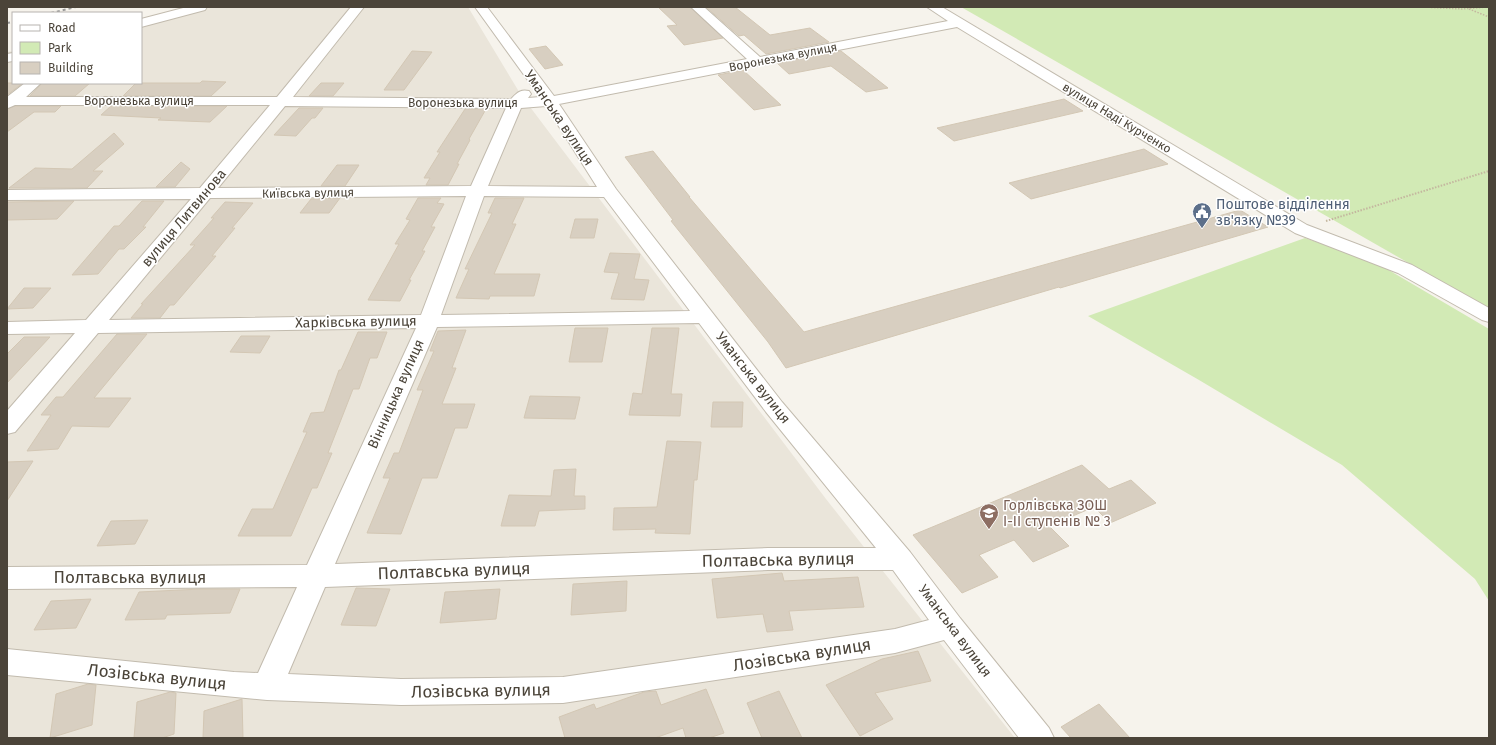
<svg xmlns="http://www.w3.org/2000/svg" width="1496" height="745" viewBox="0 0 1496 745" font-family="'Fira Sans',sans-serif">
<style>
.residential{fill:#eae5da}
.green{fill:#d2eab5}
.building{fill:#d8cfc1;stroke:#d3c7b4}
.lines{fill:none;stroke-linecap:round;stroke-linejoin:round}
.minor-casing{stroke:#c2bbae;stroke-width:2}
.path-far1{stroke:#c4b79f;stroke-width:1.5;stroke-dasharray:1.5 1.5;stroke-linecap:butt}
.path{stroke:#c4b79f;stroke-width:2;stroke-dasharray:1.5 1.5;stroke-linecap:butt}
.minor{fill:#fff;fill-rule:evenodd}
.rail{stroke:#9a9a9a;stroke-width:2;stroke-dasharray:3 3;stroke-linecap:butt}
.labels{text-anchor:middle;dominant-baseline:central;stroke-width:3;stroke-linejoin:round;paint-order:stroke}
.far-street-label{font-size:12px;fill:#4b4439;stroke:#fff}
.street-label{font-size:14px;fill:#4b4439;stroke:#fff}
.service-label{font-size:14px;fill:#4e5e75;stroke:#fff;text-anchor:start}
.education-label{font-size:14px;fill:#785e54;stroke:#fff;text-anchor:start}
.near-street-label{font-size:17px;fill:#4b4439;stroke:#fff}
</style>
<rect width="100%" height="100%" fill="#f6f3ec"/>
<path class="residential" d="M213,7H468L521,95L826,499L1015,738H7V52L13,51V83H141V26Z"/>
<path class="green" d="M961,7H1489V309Z
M1305,238L1375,262L1489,329V601L1475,579L1342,465L1199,380L1088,316Z"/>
<path class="building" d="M658,7H690L723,38L684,45L667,26L677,25Z
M706,7H735L770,35L810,28L829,42L766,54L744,35L739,36Z
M546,46L563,65L545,69L529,49Z
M412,51L432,52L404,90H384Z
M841,51L888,88L866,92L831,66L789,74L777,63Z
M743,70L781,105L754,110L718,75Z
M202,81L226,82L211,96H123L136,83H200Z
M7,83H23L7,95Z
M42,83H90L75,96H30Z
M321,83H344L333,96H309Z
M1064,99L1083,111L954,141L937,128Z
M15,106H61L55,112H34L7,132V109Z
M111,106H227L210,122L158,120L161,118L101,115Z
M299,108H323L315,118H312L296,136L274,135Z
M465,109H486L469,139L470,140L457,164H459L448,185H426L430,178H424L440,152H437Z
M114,133L124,144L93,171H103L87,188H9L35,168L72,169Z
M1144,149L1168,164L1031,199L1009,183Z
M653,151L690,197H689L804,332L1240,210L1268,227L1060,288L1059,287L786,368L768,342L671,221L673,220L625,157Z
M181,162L190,169L175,187H156Z
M337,165H359L345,186H321Z
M340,198L329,213H300L311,199Z
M418,198H441L437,203L444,204L431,227H435L422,251H425L409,280H411L400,301L368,300L399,244H395L410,220L406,219Z
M495,198H524L512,224H516L494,274H540L534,296H490L489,299L456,298L469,269H465L492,213H488Z
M74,201L57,219L7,220V202Z
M142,201H164L143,227H146L124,249H119L98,274L72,275L114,226H119Z
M225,202L253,203L232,228H235L212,256H216L174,305H170L160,318H131L143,304H141L195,245H190L214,218H211Z
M575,219H598L594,238H570Z
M610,253L640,254L634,279L649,280L644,300L611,299L619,273L604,272Z
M24,288H51L33,308L7,309Z
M575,328H608L602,362H569Z
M652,328H679L671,394H682L680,416L629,415L633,393L642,394Z
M466,330L452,368H456L442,404H475L467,428H455L437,478H422L401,534L367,533L390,478H383L394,453H399L423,390H417L434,351H430L438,331Z
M358,332H387L377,358H370L359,389H353L328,453H332L317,488H312L291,536H238L252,509H273L307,432H303L311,413L324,412L339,370H341Z
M117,334H147L94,398H131L109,427L72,426L58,449L27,451L51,415H41L56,397H63Z
M241,336H270L260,353L230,352Z
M24,337H50L7,383V354Z
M530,396L580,397L575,419L524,418Z
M713,402H743L742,427H711Z
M667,441L701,442L697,480H694L690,534L655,533L656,529L613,530L614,508L657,507Z
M33,461L7,501V462Z
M1082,465L1109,489L1131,480L1156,503L1110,523L1094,507L1049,526L1069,546L1033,562L1014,540L979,555L998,577L962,593L913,535Z
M576,469L574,496H585V509L539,511L535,526H501L509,495L551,496L554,470Z
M148,520L135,544L97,546L111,521Z
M782,573L784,581L858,577L864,607L789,611L793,630L767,632L763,614L717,618L712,579Z
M627,581L626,611L571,615L573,584Z
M356,588L390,589L376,626L341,625Z
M201,589H240L230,613L167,615L165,619L125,620L139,592Z
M500,589L496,619L440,623L445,592Z
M91,599L76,628L34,630L51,601Z
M918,651L931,681L875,693L893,719L860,736L826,685L882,659Z
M88,684L96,685L92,725L50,738L56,694Z
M706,689L724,733L709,738H686L683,728L655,738H565L559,717L594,704L596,709L644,692L656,691L661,705Z
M779,691L802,738H762L747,703Z
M170,692L176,693L174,734L162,738H134L137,702Z
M242,699L243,738H203L204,711Z
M1099,704L1130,738H1071L1061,727Z"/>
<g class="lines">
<g class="minor-casing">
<path id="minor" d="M187,7H207L205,10L141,27V19Z
M351,7H364L293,97L511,99C517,93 520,89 529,91L531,94L528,98L540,97L475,7H487L554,96L747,59L691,7H704L760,57L948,21L927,7H942L1307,225L1412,265L1489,308V322L1482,320L1398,273L1295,233L957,27L559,104L616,189L782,402L910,552L960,618L1049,728L1054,738H1019L944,640L895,653L563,703L401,705L267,700L7,675V649L234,672L258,673L297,587L7,589V567L307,565L416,328L98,333L15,432L7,434V411L75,333L7,334V322L86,320L191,199L7,200V190L200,188L270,105H15L8,108L7,97L25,83H41L26,97H277ZM285,106L506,108L471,186L218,188ZM546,106L597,187L488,186L521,108ZM466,196L421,315L109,320L210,198ZM484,196L604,197L690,311L441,315ZM699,323L766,412L876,548H768L335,564L437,327ZM768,570H893L929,620L895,629L563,677L401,679L288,674L325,587Z
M13,53V61L7,62V54Z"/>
</g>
<path class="path-far1" d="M1422,7L1462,9L1488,7
M1469,9L1489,17"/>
<path class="path" d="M1326,221L1489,171"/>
<use href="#minor" class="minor"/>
<path class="rail" d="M51,13L76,7
M7,23L13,22"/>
</g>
<defs>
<g id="civic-pin" transform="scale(1)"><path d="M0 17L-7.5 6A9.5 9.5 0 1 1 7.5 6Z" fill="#5c6f8a" stroke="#fff"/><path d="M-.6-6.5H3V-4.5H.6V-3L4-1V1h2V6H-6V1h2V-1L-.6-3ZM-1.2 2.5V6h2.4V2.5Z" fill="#fff"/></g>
<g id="school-pin" transform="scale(1)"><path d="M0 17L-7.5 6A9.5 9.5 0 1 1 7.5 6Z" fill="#8d6e63" stroke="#fff"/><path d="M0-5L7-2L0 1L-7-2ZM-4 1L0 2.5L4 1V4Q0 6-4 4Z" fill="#fff"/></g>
</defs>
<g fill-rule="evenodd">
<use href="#civic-pin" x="1202" y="212"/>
<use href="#school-pin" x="989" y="513"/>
</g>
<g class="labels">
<g class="far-street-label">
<text transform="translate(783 57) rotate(-11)">Воронезька вулиця</text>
<text x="139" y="101">Воронезька вулиця</text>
<text x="463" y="103">Воронезька вулиця</text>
<text transform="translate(1117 118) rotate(31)">вулиця Наді Курченко</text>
<text transform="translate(308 193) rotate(-1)">Київська вулиця</text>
</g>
<g class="street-label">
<text transform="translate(559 118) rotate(56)">Уманська вулиця</text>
<text transform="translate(184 218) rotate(-50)">вулиця Литвинова</text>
<text transform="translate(356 322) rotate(-1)">Харківська вулиця</text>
<text transform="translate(753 378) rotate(52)">Уманська вулиця</text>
<text transform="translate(396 394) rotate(-66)">Вінницька вулиця</text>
<text transform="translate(955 631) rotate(53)">Уманська вулиця</text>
</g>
<g class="service-label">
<text x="1216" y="204">Поштове відділення<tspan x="1216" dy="16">зв'язку №39</tspan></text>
</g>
<g class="education-label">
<text x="1003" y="505">Горлівська ЗОШ<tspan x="1003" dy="16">І-ІІ ступенів № 3</tspan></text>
</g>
<g class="near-street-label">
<text transform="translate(778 560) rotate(-1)">Полтавська вулиця</text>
<text transform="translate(454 571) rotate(-2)">Полтавська вулиця</text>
<text x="130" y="577">Полтавська вулиця</text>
<text transform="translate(802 655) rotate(-9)">Лозівська вулиця</text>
<text transform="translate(157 677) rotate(6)">Лозівська вулиця</text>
<text transform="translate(481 691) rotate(-1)">Лозівська вулиця</text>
</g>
</g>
<rect width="1496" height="745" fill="none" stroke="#4b4439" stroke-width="16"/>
<rect x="12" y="12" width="130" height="72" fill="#ffffff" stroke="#b7b4b0"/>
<rect x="20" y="25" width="20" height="6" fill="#ffffff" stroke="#b7b4b0"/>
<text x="48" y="32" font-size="12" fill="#4b4439">Road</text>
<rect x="20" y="42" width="20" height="12" fill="#d2eab5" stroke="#b7b4b0"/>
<text x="48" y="52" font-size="12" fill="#4b4439">Park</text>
<rect x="20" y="62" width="20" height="12" fill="#d8cfc1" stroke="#b7b4b0"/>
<text x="48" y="72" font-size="12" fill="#4b4439">Building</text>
</svg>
